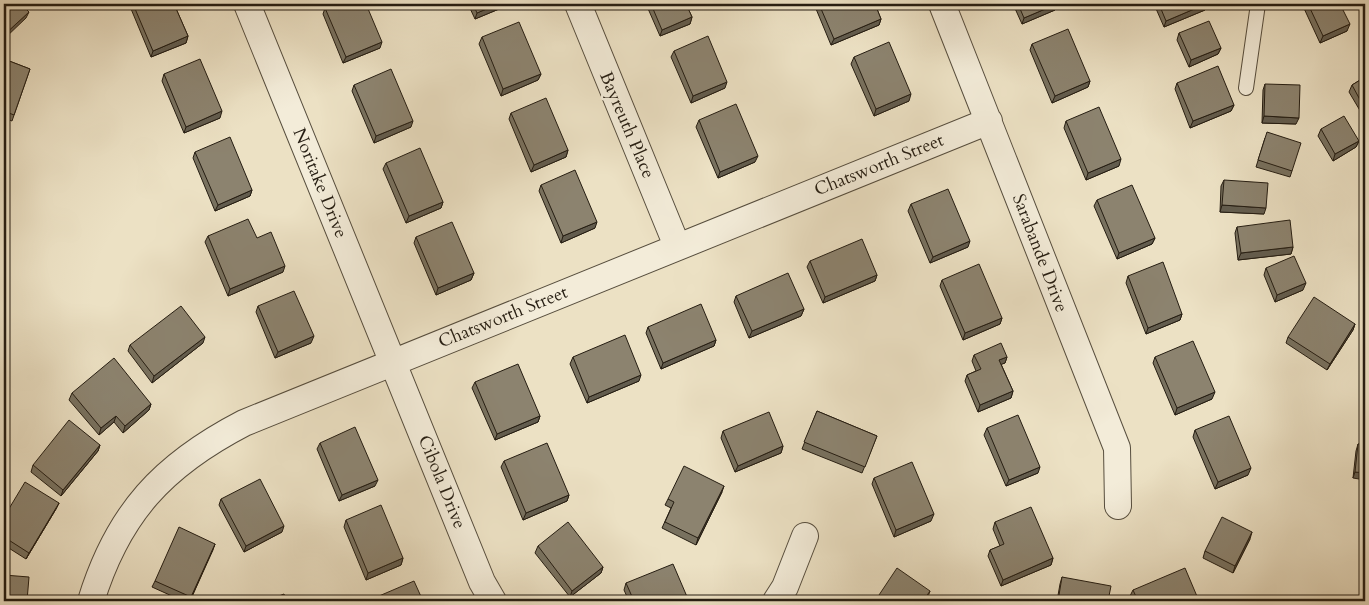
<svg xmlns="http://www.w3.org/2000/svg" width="1369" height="605" viewBox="0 0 1369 605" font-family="Cardo,serif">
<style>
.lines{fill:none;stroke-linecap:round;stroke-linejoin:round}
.lane-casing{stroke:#574e3e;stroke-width:16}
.street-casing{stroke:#574e3e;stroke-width:28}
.lane{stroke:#f3ecd9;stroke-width:14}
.street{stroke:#f3ecd9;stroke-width:26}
.wall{fill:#78715f;stroke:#251d12}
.shaded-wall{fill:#625c4e;stroke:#251d12}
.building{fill:#8c836f;stroke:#251d12}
.labels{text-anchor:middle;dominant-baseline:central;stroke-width:5;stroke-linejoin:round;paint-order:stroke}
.street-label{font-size:18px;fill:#251d12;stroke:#f3ecd9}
</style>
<rect width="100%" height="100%" fill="#ece1c4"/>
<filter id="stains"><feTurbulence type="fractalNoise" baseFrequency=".004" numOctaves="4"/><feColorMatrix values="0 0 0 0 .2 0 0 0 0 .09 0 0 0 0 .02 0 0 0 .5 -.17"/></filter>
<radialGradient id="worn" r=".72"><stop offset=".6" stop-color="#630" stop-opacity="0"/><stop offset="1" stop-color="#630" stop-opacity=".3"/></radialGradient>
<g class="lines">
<g class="lane-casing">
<path id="lane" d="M1246,88L1258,4"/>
</g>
<g class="street-casing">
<path id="street" d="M247,4L482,582L493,601
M578,4L677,246
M942,4L1117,448L1118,506
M91,601C118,513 163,465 244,423L989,121
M776,601L785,587L805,536"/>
</g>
<use href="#lane" class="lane"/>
<use href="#street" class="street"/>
</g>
<path class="wall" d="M129,4H174L188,36L186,43L151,57Z
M468,4H511L475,19Z
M646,4H686L692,17L690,24L660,36Z
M814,4H875L881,19L879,25L831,45Z
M1013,4H1057L1055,10L1022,24Z
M1154,4H1207L1205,10L1164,27Z
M1302,4H1340L1347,31L1320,43Z
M325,8L380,48L343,63L323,14Z
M1179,33L1221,48L1218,54L1189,67L1177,40Z
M482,37L541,74L538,80L501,96L479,44Z
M1032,44L1090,81L1088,87L1052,103L1030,50Z
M674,51L725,88L691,103L671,57Z
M854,57L909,101L874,116L851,64Z
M4,59L30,69L12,121L4,118Z
M164,74L220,118L184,133L162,81Z
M1365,77V119L1349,92L1352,85Z
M1177,83L1234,105L1231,111L1190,128L1175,89Z
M1265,84L1296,124L1262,123L1263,90Z
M354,85L411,127L374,143L352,91Z
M511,113L568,150L566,157L531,172L509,119Z
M699,120L755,162L718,178L696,127Z
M1066,121L1119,166L1086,180L1064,128Z
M1321,129L1359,141L1356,147L1333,161L1318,136Z
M1265,138L1292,171L1290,177L1256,167Z
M195,152L252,190L250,196L215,211L193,158Z
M386,163L443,202L441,208L406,223L383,169Z
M1224,180L1264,214L1220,212L1221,186Z
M541,185L595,228L561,243L539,191Z
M1097,200L1155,238L1152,244L1117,259L1094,206Z
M911,204L968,247L930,263L908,211Z
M1237,227L1293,247L1291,254L1238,260L1235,233Z
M208,236L257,238L283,272L228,296L205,242Z
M416,237L474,273L471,280L436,295L414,243Z
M810,261L877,275L875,281L823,303L807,267Z
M1266,268L1303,290L1275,302L1264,275Z
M1128,276L1182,314L1180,320L1146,334L1126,283Z
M942,280L1002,318L1000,324L963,340L940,286Z
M736,296L804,309L801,316L749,338L734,302Z
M258,306L311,343L275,358L256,312Z
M1365,323V358H1364Z
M1355,324L1353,330L1327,370L1286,343L1288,337Z
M648,327L716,340L714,346L661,369L646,333Z
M203,343L152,383L128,351L130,345Z
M974,355L1007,357L1005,363L1001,364L1013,391L1011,398L978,412L965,381L967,375L976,371L972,361Z
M573,357L639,381L587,403L570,364Z
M1155,357L1212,399L1175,415L1153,363Z
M475,382L540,416L538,422L495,440L472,388Z
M72,393L151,404L149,410L123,433L114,422L99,435L69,400Z
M817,411L877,436L862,473L802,449Z
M987,428L1038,473L1006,486L984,435Z
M1195,430L1248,475L1215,489L1193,437Z
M723,431L783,446L781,453L735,472L721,438Z
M320,443L375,486L339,501L317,449Z
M1358,444L1365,445L1353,478L1356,451Z
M100,445L98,451L61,496L31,472L33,465Z
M504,461L569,495L567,501L523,520L501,467Z
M874,478L931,521L894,537L872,484Z
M722,492L696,545L662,528L671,508L665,505L668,499Z
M221,499L282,532L244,552L219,505Z
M59,503L56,509L26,559L4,545V517Z
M346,520L403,558L401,565L366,580L344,527Z
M995,522L1053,558L1051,565L1001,586L988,556L990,550L1000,546L993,529Z
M1250,539L1233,573L1203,558L1205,551Z
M215,544L190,601H183L152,587L155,581Z
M538,546L603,567L601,573L570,597L535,553Z
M1062,577L1108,601H1057L1060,584Z
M626,583L688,599L687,601H629L624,590Z
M1133,590L1199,601H1133L1130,596Z
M379,596L423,601H377Z"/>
<path class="shaded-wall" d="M498,4H511L475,19L477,13Z
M1057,4L1055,10L1022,24L1024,18Z
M1206,4H1207L1205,10L1164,27L1166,21Z
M29,12L26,18L4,39V35Z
M692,17L690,24L660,36L662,30Z
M881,19L879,25L831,45L834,39Z
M1350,24L1347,31L1320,43L1323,36Z
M188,36L186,43L151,57L153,51Z
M382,42L380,48L343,63L346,57Z
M1221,48L1218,54L1189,67L1191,60Z
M541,74L538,80L501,96L503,89Z
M1090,81L1088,87L1052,103L1055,96Z
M727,82L725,88L691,103L693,96Z
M911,94L909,101L874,116L876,109Z
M1234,105L1231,111L1190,128L1193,121Z
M222,111L220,118L184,133L186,127Z
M1264,116L1299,118L1296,124L1262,123Z
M413,121L411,127L374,143L376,136Z
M1359,141L1356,147L1333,161L1335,154Z
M568,150L566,157L531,172L534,165Z
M758,156L755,162L718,178L720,172Z
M1121,159L1119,166L1086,180L1088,173Z
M252,190L250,196L215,211L218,205Z
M443,202L441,208L406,223L409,216Z
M1222,205L1266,208L1264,214L1220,212Z
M597,222L595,228L561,243L563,236Z
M1155,238L1152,244L1117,259L1119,253Z
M970,241L968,247L930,263L933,257Z
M1293,247L1291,254L1238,260L1241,253Z
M285,266L283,272L228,296L230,289Z
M474,273L471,280L436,295L438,288Z
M877,275L875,281L823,303L825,297Z
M1306,283L1303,290L1275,302L1277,295Z
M804,309L801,316L749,338L752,331Z
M1182,314L1180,320L1146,334L1148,328Z
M1002,318L1000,324L963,340L965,333Z
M1355,324L1353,330L1327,370L1330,364Z
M314,336L311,343L275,358L278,352Z
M205,337L203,343L152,383L154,376Z
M716,340L714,346L661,369L663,363Z
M1007,357L1005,363L997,366L999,360Z
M641,375L639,381L587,403L589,397Z
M1013,391L1011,398L978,412L980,405Z
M1215,392L1212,399L1175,415L1177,408Z
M151,404L149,410L123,433L125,426Z
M116,416L114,422L99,435L101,428Z
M540,416L538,422L495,440L497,434Z
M100,445L98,451L61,496L63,490Z
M783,446L781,453L735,472L738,466Z
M1040,467L1038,473L1006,486L1009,480Z
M1251,468L1248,475L1215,489L1218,482Z
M1355,472L1365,473V480L1353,478Z
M378,480L375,486L339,501L342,495Z
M724,486L722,492L696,545L698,538Z
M569,495L567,501L523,520L526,513Z
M59,503L56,509L26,559L29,553Z
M934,514L931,521L894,537L896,530Z
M284,526L282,532L244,552L246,546Z
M1252,532L1250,539L1233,573L1235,566Z
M215,544L213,550L190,601L191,597Z
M403,558L401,565L366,580L368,573Z
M1053,558L1051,565L1001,586L1003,580Z
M603,567L601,573L570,597L572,591Z
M930,591L928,597L925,601H923Z"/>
<path class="building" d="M4,4H21L29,12L4,35Z
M133,4H174L188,36L153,51Z
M335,4H366L382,42L346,57L325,8Z
M473,4H498L477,13Z
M651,4H686L692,17L662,30Z
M819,4H875L881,19L834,39Z
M1018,4H1057L1024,18Z
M1159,4H1206L1166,21Z
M1308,4H1340L1350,24L1323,36Z
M1209,21L1221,48L1191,60L1179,33Z
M519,22L541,74L503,89L482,37Z
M1068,29L1090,81L1055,96L1032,44Z
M708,36L727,82L693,96L674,51Z
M889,42L911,94L876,109L854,57Z
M4,59L30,69L14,115L4,111Z
M200,59L222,111L186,127L164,74Z
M1218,66L1234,105L1193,121L1177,83Z
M391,69L413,121L376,136L354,85Z
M1365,77V109L1352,85Z
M1265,84L1300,85L1299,118L1264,116Z
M546,98L568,150L534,165L511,113Z
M736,104L758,156L720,172L699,120Z
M1099,107L1121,159L1088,173L1066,121Z
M1344,116L1359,141L1335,154L1321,129Z
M1267,132L1301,143L1292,171L1258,160Z
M230,137L252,190L218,205L195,152Z
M420,148L443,202L409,216L386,163Z
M575,170L597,222L563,236L541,185Z
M1224,180L1268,183L1266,208L1222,205Z
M1132,185L1155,238L1119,253L1097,200Z
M948,189L970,241L933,257L911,204Z
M248,219L257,238L271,232L285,266L230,289L208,236Z
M1290,220L1293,247L1241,253L1237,227Z
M452,222L474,273L438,288L416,237Z
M862,239L877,275L825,297L810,261Z
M1294,256L1306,283L1277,295L1266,268Z
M1163,262L1182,314L1148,328L1128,276Z
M979,264L1002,318L965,333L942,280Z
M788,273L804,309L752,331L736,296Z
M294,291L314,336L278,352L258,306Z
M1314,297L1355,324L1330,364L1288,337Z
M701,304L716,340L663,363L648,327Z
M181,306L205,337L154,376L130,345Z
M625,335L641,375L589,397L573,357Z
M1193,341L1215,392L1177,408L1155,357Z
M1001,343L1007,357L999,360L1013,391L980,405L967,375L981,369L974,355Z
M114,358L151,404L125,426L116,416L101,428L72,393Z
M518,364L540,416L497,434L475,382Z
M817,411L877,436L865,467L804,442Z
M769,412L783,446L738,466L723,431Z
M1018,415L1040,467L1009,480L987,428Z
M1229,416L1251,468L1218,482L1195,430Z
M69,420L100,445L63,490L33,465Z
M355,427L378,480L342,495L320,443Z
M547,443L569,495L526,513L504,461Z
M1358,444L1365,445V473L1355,472Z
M912,462L934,514L896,530L874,478Z
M684,466L724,486L698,538L665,522L674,502L668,499Z
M260,479L284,526L246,546L221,499Z
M25,482L59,503L29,553L4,537V517Z
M381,505L403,558L368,573L346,520Z
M1031,507L1053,558L1003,580L990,550L1004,544L995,522Z
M1222,517L1252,532L1235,566L1205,551Z
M568,522L603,567L572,591L538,546Z
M179,527L215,544L191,597L155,581Z
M673,564L688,599L681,601H634L626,583Z
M897,568L930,591L923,601H875Z
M1185,568L1199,601H1138L1133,590Z
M4,575L29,577L27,601H4Z
M1062,577L1111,586L1108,601H1058Z
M414,581L423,601H381L379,596Z
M284,594L287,601H266Z"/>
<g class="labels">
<g class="street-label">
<text transform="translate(627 125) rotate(67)">Bayreuth Place</text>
<text transform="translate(879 165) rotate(-22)">Chatsworth Street</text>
<text transform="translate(320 183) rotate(68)">Noritake Drive</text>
<text transform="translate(1040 253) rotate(69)">Sarabande Drive</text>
<text transform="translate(503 317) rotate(-22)">Chatsworth Street</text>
<text transform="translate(442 482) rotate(68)">Cibola Drive</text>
</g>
</g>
<rect width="1369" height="605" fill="none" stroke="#ece1c4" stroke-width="20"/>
<rect x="5" y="5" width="1359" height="595" fill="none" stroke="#251d12" stroke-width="2.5"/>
<rect x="10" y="10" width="1349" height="585" fill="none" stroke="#251d12"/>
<rect width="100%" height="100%" filter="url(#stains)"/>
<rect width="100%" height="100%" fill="url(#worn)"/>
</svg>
